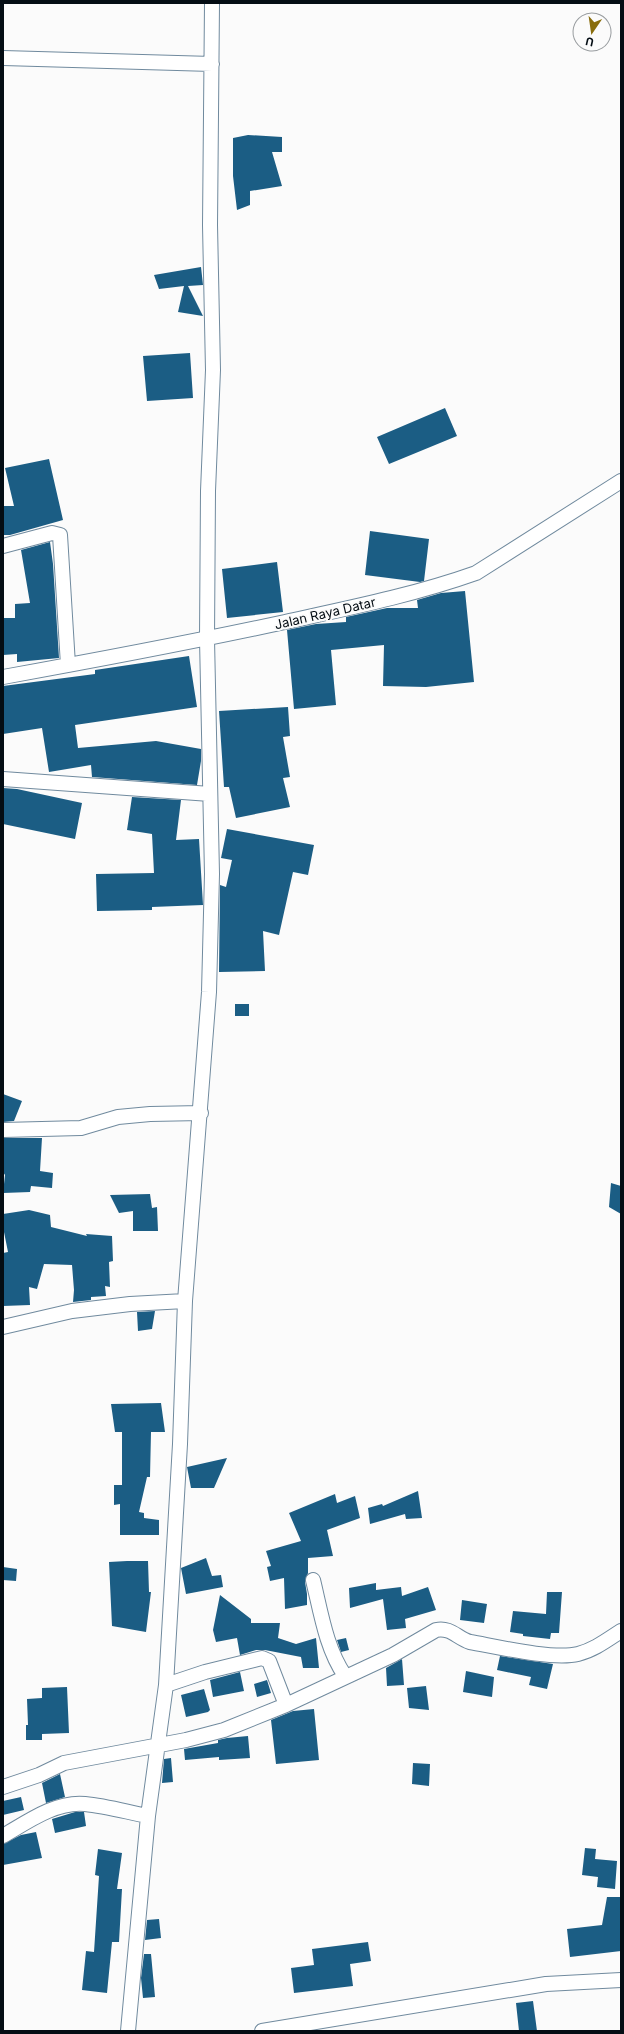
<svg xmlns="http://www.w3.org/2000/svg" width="624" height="2034" viewBox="0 0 624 2034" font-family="Inter,sans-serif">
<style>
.building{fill:#1b5d84}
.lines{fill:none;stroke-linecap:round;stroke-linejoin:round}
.street-casing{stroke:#708a9e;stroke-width:16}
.street{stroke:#fff;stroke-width:14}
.labels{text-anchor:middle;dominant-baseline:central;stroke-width:4;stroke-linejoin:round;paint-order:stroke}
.street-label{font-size:13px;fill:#040d14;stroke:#fbfbfb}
</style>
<rect width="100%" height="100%" fill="#fbfbfb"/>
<path class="building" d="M248,135L282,137V152H272L282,186L250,191V205L237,210L233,176V138Z
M201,267L203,285L188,286L203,316L178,312L184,286L159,289L154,275Z
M190,353L193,398L147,401L143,356Z
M445,408L457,436L389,464L377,437Z
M49,459L63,520L10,535H3V506H14L5,468Z
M370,531L429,539L424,581L420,582L365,575Z
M50,542L53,564L59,658L17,662V654L3,655V618H15V604L30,603L21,550Z
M277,562L283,612L227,618L222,569Z
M465,591L474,682L426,687L383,686L384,645L331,650L336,705L294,709L287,630L316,624L346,622V617L387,608H418L417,600L441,593Z
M189,656L197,707L75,725L78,748L156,741L201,749V761L197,785L92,777L91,765L49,772L42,728L3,734V686L95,674V670Z
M288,707L290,736L283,737L290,777L283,778L290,807L236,818L229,787H224L219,711Z
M3,788L17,789L82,803L75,839L3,824Z
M132,797L181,800L176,840L199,839L203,905L152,907V910L97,911L96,874L154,873L152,834L127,830Z
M227,829L314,845L308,875L293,872L279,935L263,931L265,971L219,972L220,885L226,887L232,860L221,858Z
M235,1004H249V1016H235Z
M3,1094L22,1101L14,1121L3,1122Z
M3,1138H42L40,1171L53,1173L52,1188L31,1186L30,1192L3,1193L5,1175L3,1172Z
M611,1183L621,1186V1214L609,1207Z
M150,1194L152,1208L157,1207L158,1231H133V1211L119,1213L110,1195Z
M29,1210L50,1215L51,1227L87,1236L86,1234L112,1236L113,1261L109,1262L110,1287L105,1286L106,1296L91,1297V1300L73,1302L74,1290L72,1265L44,1264L37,1289L29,1287L30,1305L3,1306V1253L8,1252L3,1227V1214Z
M155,1311L152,1329L138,1331L137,1312Z
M161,1403L165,1432H151L150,1477H147L139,1512L144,1513V1518L159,1520V1535H120V1504L114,1505V1485H122V1432H115L111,1404Z
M227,1458L214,1488H191L187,1467Z
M418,1491L422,1518L406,1519L405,1514L370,1524L368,1508L382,1504L383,1506Z
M335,1494L337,1503L355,1496L360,1518L327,1530L333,1556L308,1558V1573L305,1582L307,1594V1605L285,1609L284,1578L270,1581L267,1567L271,1566L266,1551L301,1541L289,1513Z
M206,1558L212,1576L221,1575L223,1587L186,1594L181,1568Z
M127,1561H148L149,1592H151L146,1632L112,1626L109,1562Z
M3,1567L17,1569L16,1581L3,1580Z
M376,1583V1590L401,1587L402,1596L428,1587L436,1610L405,1619L406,1628L387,1630L383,1599L350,1608L349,1588Z
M547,1592H562L559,1633H551L550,1639L523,1636V1634L510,1632L513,1611L546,1614Z
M220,1595L251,1619V1623H280L278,1638L296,1644L316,1638L319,1668H303L301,1657L265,1650H256L240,1655L237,1638L216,1642L213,1630Z
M462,1600L487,1604L484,1623L460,1620Z
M346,1638L349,1650L341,1652L337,1640Z
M500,1656L553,1664L547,1689L529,1685L531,1677L497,1670Z
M402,1659L404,1685L387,1686L386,1668Z
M466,1671L494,1677L492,1697L463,1692Z
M240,1672L244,1691L213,1697L210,1680Z
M267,1680L271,1693L257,1697L254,1684Z
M426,1686L429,1710L409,1708L407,1688Z
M67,1687L69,1733L42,1734V1740H26V1725H28L27,1699L42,1698V1688Z
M204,1689L210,1710L208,1712L186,1717L181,1695Z
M314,1709L319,1760L276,1764L271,1720L293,1711Z
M248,1736L250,1758L219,1760V1757L185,1760L184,1749L218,1743V1740L227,1738Z
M171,1758L173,1782L162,1783L164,1759Z
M413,1763L430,1764L429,1786L412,1784Z
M60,1774L65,1797L46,1803L42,1783Z
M21,1797L24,1810L3,1815V1801Z
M75,1812H84L86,1826L55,1833L52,1819Z
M36,1832L42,1858L3,1865V1844L21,1835Z
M585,1848L596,1849L595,1859L617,1861L615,1889L597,1887L598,1877L582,1875Z
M98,1849L122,1853L117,1889H122L119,1942H112L107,1993L82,1990L86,1951L94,1952L99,1876L95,1875Z
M607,1897H621V1951L570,1957L567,1929L602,1925Z
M159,1919L161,1938L145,1940L147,1920Z
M368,1942L371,1961L350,1964L353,1986L294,1993L291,1968L314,1965L312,1949Z
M144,1954H151L155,1997L143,1998L141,1978Z
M533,2001L537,2031H519L516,2003Z"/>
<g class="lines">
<g class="street-casing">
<path id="street" d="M3,58L212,64
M3,546L52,533L60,535L68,665
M3,677C97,660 192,642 285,622C349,608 414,595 476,573L621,481
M3,779L210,794
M3,1130L81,1128L118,1117L150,1114L201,1113
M3,1327L72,1311L130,1304L185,1301
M313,1580C321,1613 326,1648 345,1676
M166,1685L205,1672L262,1658L269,1661L286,1705
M3,1787L39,1775L64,1763L186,1740L224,1730L286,1705L393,1655L436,1630C451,1627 457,1638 470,1642C498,1647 553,1660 578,1654C594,1650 607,1640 621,1631
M3,1836C27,1822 56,1801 85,1804C106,1806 127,1812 148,1816
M128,2031L148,1816L166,1685L180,1444L185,1301L209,992L212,874L207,639L208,491L213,370L210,225L212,3
M262,2031L546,1984L621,1980"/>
</g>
<use href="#street" class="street"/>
</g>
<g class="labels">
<g class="street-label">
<text transform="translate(325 613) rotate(-13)">Jalan Raya Datar</text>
</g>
</g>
<rect width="624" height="2034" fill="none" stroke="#040d14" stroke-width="8"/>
<g transform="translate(592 32) rotate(193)"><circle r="19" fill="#fbfbfb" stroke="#989c9f"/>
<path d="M0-3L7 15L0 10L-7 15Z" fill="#896d0c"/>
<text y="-6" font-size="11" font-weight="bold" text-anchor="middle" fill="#040d14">U</text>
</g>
</svg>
